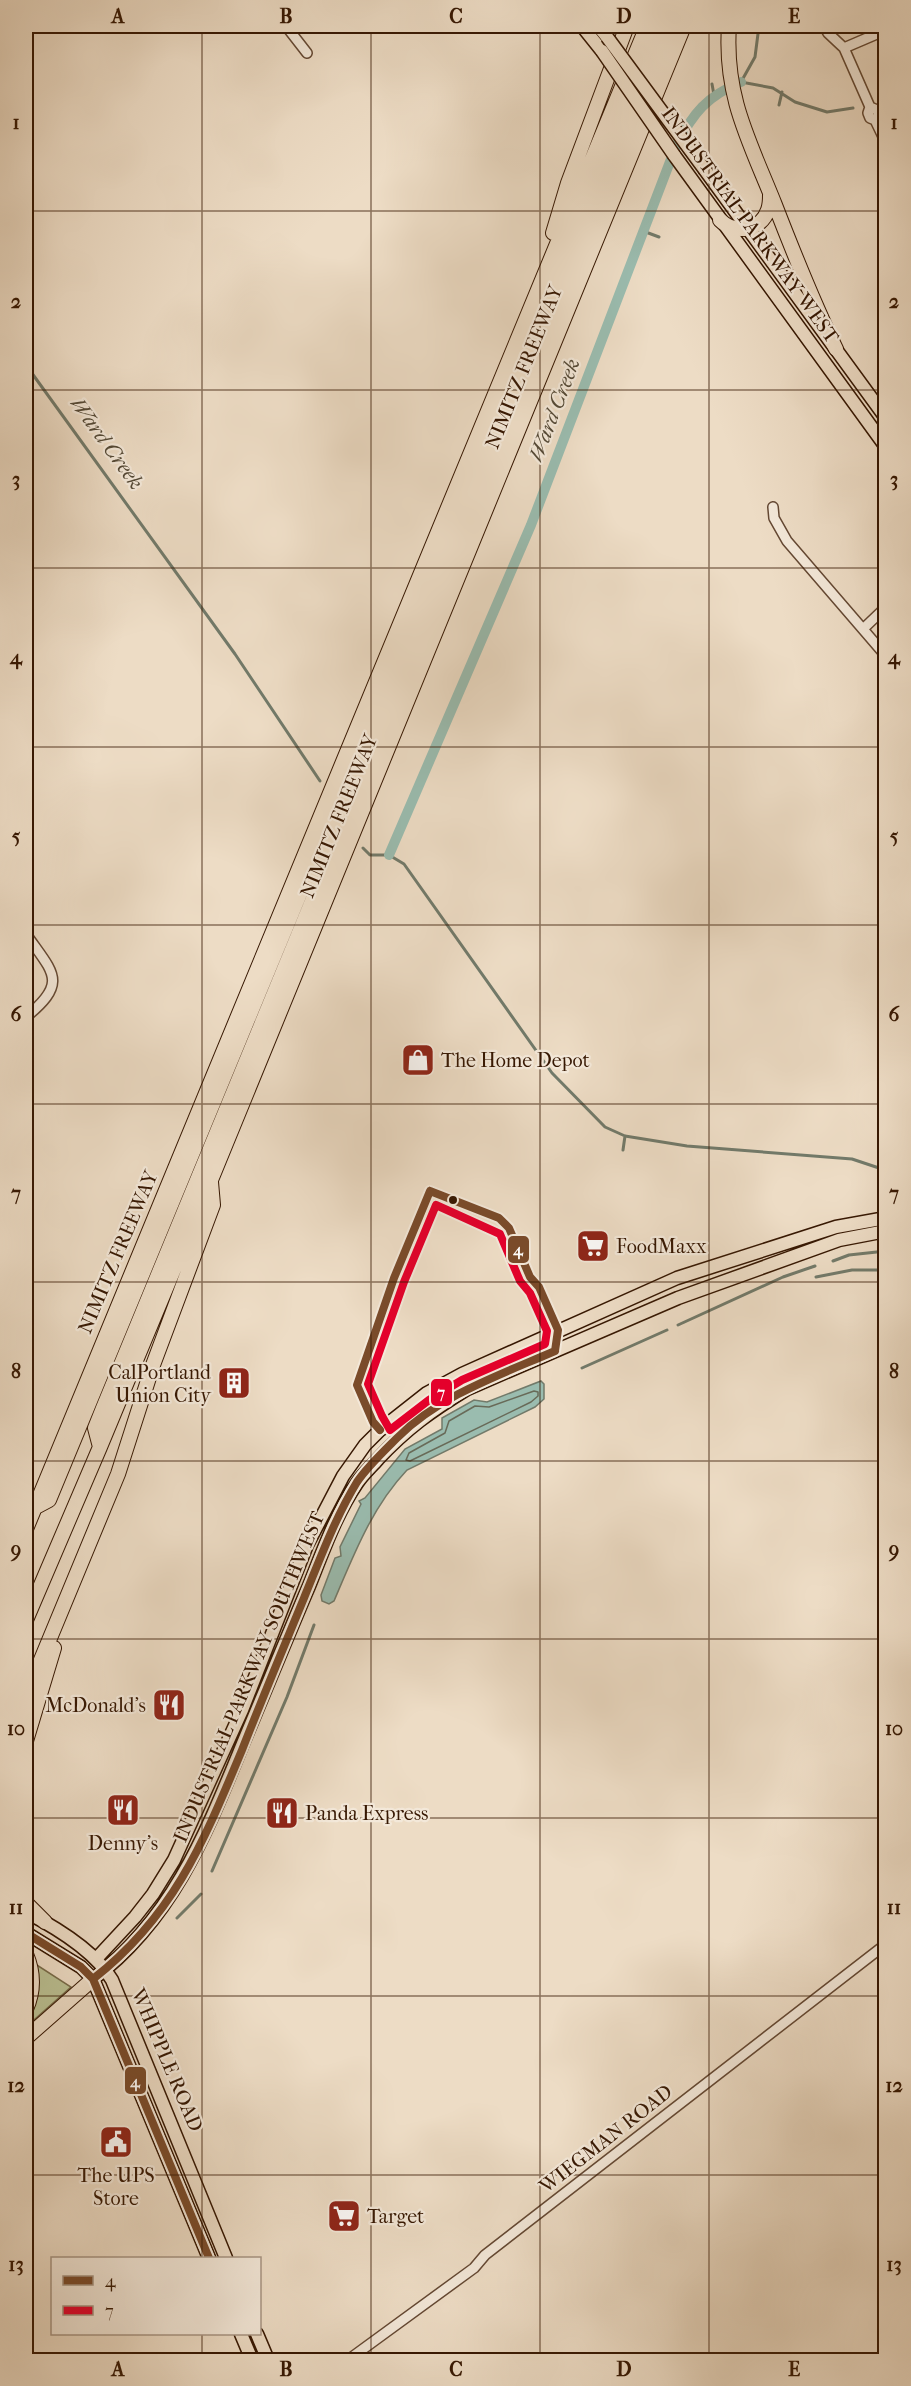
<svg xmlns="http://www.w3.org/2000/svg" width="911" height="2386" viewBox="0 0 911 2386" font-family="'IM FELL French Canon',serif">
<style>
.green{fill:#bac093;stroke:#786c4a;stroke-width:1.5}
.water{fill:#9abcaf;stroke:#727a6a;stroke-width:1.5}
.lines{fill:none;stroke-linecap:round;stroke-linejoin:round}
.shore{stroke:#686a58;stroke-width:1.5}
.stream{stroke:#727a6a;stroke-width:3}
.canal{stroke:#9abcaf;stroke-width:10}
.minor-casing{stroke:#644833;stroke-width:12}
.major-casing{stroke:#361702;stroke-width:15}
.highway-casing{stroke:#361702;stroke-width:16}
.minor{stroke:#f3e8d9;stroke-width:9}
.major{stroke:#eddcc5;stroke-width:12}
.highway{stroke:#eddcc5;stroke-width:14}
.major-bridge-casing{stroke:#361702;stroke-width:15;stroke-linecap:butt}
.major-bridge{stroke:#eddcc5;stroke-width:12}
.bus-1-casing{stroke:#f3e8d9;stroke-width:12}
.bus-2-casing{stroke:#f3e8d9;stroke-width:12}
.bus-1{stroke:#7a4b2a;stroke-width:8}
.bus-2{stroke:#e4002b;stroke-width:8}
.grid{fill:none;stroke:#361702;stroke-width:1.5;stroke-opacity:0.55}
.bus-dot{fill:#361702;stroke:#f3e8d9;stroke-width:2}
.labels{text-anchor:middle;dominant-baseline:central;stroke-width:4.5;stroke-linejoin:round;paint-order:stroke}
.street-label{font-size:20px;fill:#361702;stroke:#f3e8d9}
.poi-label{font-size:20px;fill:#361702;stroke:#f3e8d9;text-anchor:start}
.water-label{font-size:21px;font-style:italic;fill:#544936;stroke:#f3e8d9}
.line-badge{stroke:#f3e8d9;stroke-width:2}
.badge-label{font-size:16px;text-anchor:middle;font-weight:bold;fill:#fff}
.neatline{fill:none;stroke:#361702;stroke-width:2}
.grid-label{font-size:20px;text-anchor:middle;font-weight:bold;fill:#361702}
</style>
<rect width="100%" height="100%" fill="#eddcc5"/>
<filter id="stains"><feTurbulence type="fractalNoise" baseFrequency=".00333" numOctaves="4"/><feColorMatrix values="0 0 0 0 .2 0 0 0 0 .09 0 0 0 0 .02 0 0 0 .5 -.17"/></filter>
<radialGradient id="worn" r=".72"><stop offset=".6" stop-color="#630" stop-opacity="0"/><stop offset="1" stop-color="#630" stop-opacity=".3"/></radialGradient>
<path class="green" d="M26,1958L71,1987L26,2027Z"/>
<path class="water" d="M541,1381L544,1384V1399L535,1407L407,1470C372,1507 354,1554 334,1601L329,1604L322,1601L321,1595L335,1558L341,1556L340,1547L361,1504L359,1501L365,1498L405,1449L442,1429V1418L474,1400L487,1402Z"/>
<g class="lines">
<path class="shore" d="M534,1391L538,1392V1396L531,1402L410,1461L406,1460L409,1453L445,1433L449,1421L475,1406L489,1407Z"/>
<path class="stream" d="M759,26L755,57L741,82L773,88L795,102L827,112L853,108
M712,84L714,95
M880,97L886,96
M779,105L782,92
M643,231L659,237
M26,365L235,654L320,781
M363,848L370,855H389L404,864L552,1073L605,1127L625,1136L687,1146L852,1159L879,1168H886
M623,1150L625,1136
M833,1261L849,1255L886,1251
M816,1277L852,1270H886
M678,1325L783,1277L815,1266
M582,1368L667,1330
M212,1871L287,1697L314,1625
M177,1918L201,1894"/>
<path class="canal" d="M389,855L531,525L676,146C693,113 707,96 741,82"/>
<g class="minor-casing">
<path id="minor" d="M286,26L307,53
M824,26L828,33L844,48L870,107L877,110L879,115L875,120
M844,48L886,30
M870,107L868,113L870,118L875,120L886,143
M773,507L774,518L787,541L886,656
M863,629L886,607
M26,934C53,973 69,982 26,1017
M885,1099H886
M348,2360L474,2268L485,2255L886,1944"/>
</g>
<g class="major-casing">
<path id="major" d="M582,26L602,51
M598,26L607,37
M674,155L886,447
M705,170L886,418
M26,1912C55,1927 95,1951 112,1980L226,2258
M26,1933L81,1967L93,1979L209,2258
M96,1959L135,1917L153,1894L174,1860L242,1710L307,1545L343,1476L365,1445L380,1430L427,1393L462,1374L677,1278L836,1227L886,1218
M93,1979C174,1918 207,1831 244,1741C266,1689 287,1637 309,1586C323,1551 336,1514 357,1483C363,1474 371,1467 378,1459C407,1428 431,1411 467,1389L678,1298L839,1240L886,1231
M241,2334L252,2360
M257,2334L268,2360"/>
</g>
<g class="highway-casing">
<path id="highway" d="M729,26C724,97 750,142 775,205C794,254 813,302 836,349
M720,220C735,235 761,231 768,210C770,205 770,200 770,195
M553,233L568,183L627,26
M100,1447L95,1428L103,1408L673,26
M34,1508L49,1500L659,26
M26,1529L647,26
M26,1620L100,1447L211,1180L684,26
M26,1696L118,1474L153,1365L213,1205L211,1182
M26,1741L54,1648
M26,1903L45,1922
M26,1954C34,1973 34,1991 26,2009
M26,2038L93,1979"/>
</g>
<use href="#minor" class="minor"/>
<use href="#major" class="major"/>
<use href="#highway" class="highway"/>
<g class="major-bridge-casing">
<path id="major-bridge" d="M607,37L705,170
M602,51L674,155"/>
</g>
<use href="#major-bridge" class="major-bridge"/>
<g class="bus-1-casing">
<path id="bus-1" d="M430,1191L499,1218L509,1228L530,1277L539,1287L558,1330L555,1351
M380,1430L373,1422L357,1385L394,1278L430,1191
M26,1933L81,1967L93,1979L209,2258
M93,1979C174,1916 204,1841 242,1750C262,1699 283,1649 304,1598C320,1559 335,1518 357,1482C367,1467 384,1451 397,1438C440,1395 500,1375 555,1351"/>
</g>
<g class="bus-2-casing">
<path id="bus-2" d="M436,1205L500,1234L520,1281L530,1293L547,1331L545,1344L462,1380L429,1400L390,1430L382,1416L368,1384L404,1282Z"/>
</g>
<use href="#bus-1" class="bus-1"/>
<use href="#bus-2" class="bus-2"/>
</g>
<path class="grid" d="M202,26V2258M371,26V2360M540,26V2360M709,26V2360M26,211H886M26,390H886M26,568H886M26,747H886M26,925H886M26,1104H886M26,1282H886M26,1461H886M26,1639H886M26,1818H886M26,1996H886M26,2175H886M202,2334V2360"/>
<defs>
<g id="shop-square" transform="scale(1.725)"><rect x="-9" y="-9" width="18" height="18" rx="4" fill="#8f2418" stroke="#f3e8d9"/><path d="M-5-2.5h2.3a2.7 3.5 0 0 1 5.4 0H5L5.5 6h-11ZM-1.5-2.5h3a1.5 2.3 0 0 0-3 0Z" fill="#fff"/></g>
<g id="supermarket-square" transform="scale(1.725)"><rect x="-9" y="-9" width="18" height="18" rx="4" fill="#8f2418" stroke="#f3e8d9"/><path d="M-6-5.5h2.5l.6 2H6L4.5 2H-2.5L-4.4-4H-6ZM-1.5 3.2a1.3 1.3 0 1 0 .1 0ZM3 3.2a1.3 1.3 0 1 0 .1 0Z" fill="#fff"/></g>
<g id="building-square" transform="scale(1.725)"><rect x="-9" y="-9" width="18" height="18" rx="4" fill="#8f2418" stroke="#f3e8d9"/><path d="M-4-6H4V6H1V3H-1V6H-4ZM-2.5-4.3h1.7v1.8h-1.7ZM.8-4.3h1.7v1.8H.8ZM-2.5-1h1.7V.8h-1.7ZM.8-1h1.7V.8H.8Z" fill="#fff"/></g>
<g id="restaurant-square" transform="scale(1.725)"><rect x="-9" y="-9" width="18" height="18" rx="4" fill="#8f2418" stroke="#f3e8d9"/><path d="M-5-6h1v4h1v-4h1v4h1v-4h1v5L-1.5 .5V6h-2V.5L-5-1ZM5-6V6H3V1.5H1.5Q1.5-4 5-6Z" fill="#fff"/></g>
<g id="civic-square" transform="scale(1.725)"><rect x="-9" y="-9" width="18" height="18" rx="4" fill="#8f2418" stroke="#f3e8d9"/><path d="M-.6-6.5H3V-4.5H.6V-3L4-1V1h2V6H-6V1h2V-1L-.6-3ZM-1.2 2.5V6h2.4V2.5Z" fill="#fff"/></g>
</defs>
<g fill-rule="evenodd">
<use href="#shop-square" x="418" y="1060"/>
<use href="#supermarket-square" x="593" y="1246"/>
<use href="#building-square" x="234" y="1383"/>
<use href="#restaurant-square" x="169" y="1705"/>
<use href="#restaurant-square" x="123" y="1810"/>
<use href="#restaurant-square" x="282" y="1813"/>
<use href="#civic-square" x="116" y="2142"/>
<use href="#supermarket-square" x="344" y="2216"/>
</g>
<circle class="bus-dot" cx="453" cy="1200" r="5"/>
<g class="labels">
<g class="street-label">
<text transform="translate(750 225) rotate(54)">INDUSTRIAL PARKWAY WEST</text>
<text transform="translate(524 367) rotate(-68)">NIMITZ FREEWAY</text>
<text transform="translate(339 816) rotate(-68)">NIMITZ FREEWAY</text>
<text transform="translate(118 1252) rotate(-67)">NIMITZ FREEWAY</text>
<text transform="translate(249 1677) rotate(-67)">INDUSTRIAL PARKWAY SOUTHWEST</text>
<text transform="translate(167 2060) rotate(67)">WHIPPLE ROAD</text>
<text transform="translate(606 2139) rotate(-38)">WIEGMAN ROAD</text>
</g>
<g class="poi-label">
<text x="441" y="1060">The Home Depot</text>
<text x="616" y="1246">FoodMaxx</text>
<text x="211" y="1372" text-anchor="end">CalPortland<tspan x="211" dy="23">Union City</tspan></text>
<text x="146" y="1705" text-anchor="end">McDonald's</text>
<text x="305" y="1813">Panda Express</text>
<text x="123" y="1843" text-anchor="middle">Denny's</text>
<text x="116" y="2175" text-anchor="middle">The UPS<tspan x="116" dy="23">Store</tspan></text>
<text x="367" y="2216">Target</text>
</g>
<g class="water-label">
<text transform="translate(554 410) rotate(-69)">Ward Creek</text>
<text transform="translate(107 443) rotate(54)">Ward Creek</text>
</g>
</g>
<g class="line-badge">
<rect x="507" y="1235" width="23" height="29" rx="6" fill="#7a4b2a"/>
<rect x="430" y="1378" width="23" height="29" rx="6" fill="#e4002b"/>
<rect x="124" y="2066" width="23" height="29" rx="6" fill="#7a4b2a"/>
</g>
<g class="badge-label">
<text x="518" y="1255">4</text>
<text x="441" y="1398">7</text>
<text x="135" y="2087">4</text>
</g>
<rect width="911" height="2386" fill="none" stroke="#eddcc5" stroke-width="66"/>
<rect x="51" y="2257" width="210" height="78" fill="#f3e8d9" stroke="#a79483" stroke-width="1.5"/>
<rect x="63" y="2276" width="30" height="9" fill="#7a4b2a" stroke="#a79483" stroke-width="1.5"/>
<text x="105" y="2287" font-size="18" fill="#361702">4</text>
<rect x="63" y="2306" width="30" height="9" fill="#e4002b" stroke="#a79483" stroke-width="1.5"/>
<text x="105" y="2317" font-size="18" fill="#361702">7</text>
<rect x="33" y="33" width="845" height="2320" class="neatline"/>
<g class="grid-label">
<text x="118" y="23">A</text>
<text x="286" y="23">B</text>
<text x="456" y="23">C</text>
<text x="624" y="23">D</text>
<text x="794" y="23">E</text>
<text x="16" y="129">1</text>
<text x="894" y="129">1</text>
<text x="16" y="308">2</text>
<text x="894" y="308">2</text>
<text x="16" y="486">3</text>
<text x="894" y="486">3</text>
<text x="16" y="664">4</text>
<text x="894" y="664">4</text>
<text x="16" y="843">5</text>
<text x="894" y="843">5</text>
<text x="16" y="1021">6</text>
<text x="894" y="1021">6</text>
<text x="16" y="1200">7</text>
<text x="894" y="1200">7</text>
<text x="16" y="1378">8</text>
<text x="894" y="1378">8</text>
<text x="16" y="1557">9</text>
<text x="894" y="1557">9</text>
<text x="16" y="1735">10</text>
<text x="894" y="1735">10</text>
<text x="16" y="1914">11</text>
<text x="894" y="1914">11</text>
<text x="16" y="2092">12</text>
<text x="894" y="2092">12</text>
<text x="16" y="2271">13</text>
<text x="894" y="2271">13</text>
<text x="118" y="2376">A</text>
<text x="286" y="2376">B</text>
<text x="456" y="2376">C</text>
<text x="624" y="2376">D</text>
<text x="794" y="2376">E</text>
</g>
<rect width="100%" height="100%" filter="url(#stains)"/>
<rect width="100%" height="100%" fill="url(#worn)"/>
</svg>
